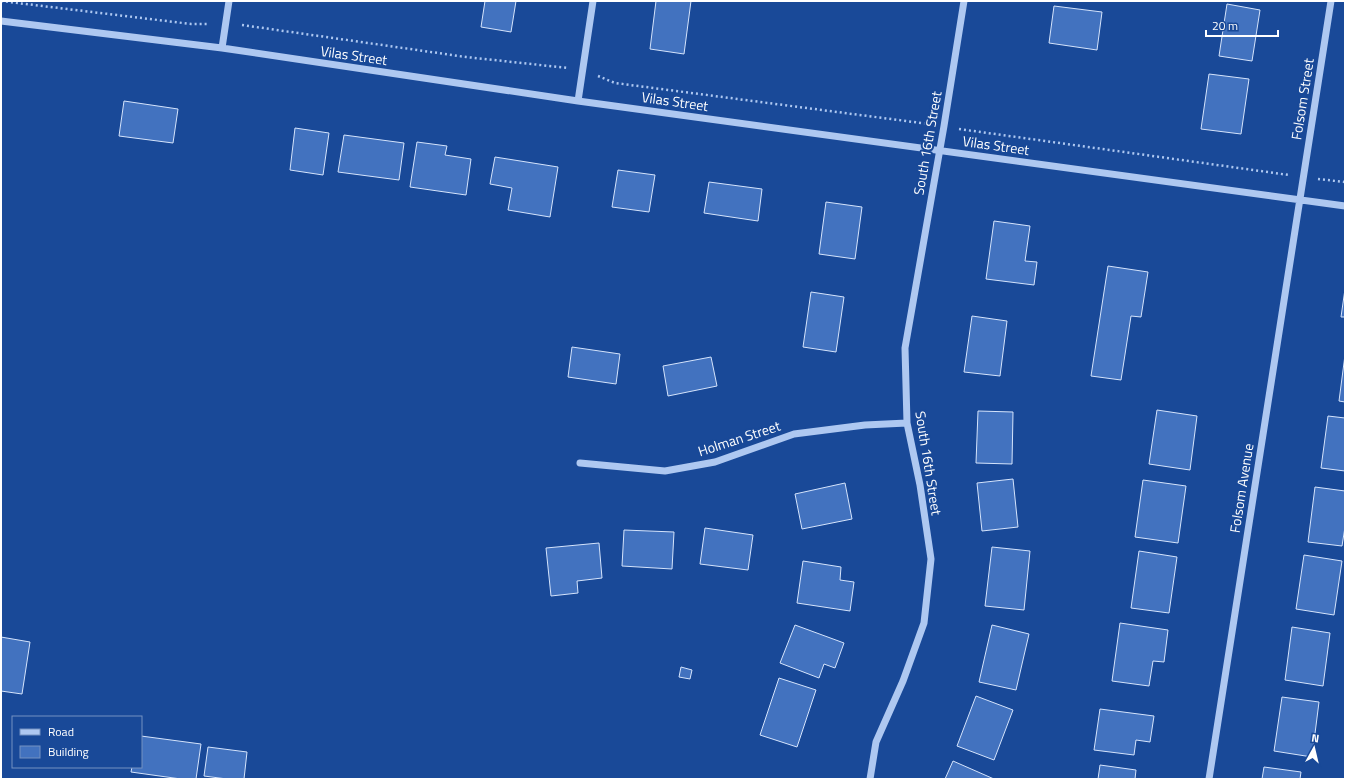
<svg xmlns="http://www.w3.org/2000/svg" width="1346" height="780" viewBox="0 0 1346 780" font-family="'Titillium Web',sans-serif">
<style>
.building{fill:#4272bf;stroke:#d5e4fc}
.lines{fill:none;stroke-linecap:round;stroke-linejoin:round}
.path{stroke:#aec8f1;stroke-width:2.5;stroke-dasharray:2 3;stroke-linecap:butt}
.minor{stroke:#aec8f1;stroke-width:7}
.labels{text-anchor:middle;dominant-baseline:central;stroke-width:4;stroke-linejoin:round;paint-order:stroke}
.street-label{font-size:14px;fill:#fff;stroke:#194998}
</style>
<rect width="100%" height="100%" fill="#194998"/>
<path class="building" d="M485,1H516L511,32L481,27Z
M656,1H691L684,54L650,49Z
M1227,4L1260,10L1252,61L1219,56Z
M1054,6L1102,12L1097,50L1049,43Z
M1209,74L1249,79L1241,134L1201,129Z
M124,101L178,109L173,143L119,136Z
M295,128L329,133L323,175L290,170Z
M344,135L404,143L399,180L338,172Z
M417,142L447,146L445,155L471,159L466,195L410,187Z
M495,157L558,167L550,217L508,210L512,188L490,184Z
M618,170L655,175L649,212L612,207Z
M709,182L762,189L758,221L704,213Z
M826,202L862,207L855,259L819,254Z
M994,221L1030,226L1025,261L1037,262L1034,285L986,279Z
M1108,266L1148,272L1141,317L1131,316L1121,380L1091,376Z
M1345,289V317H1341Z
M811,292L844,297L836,352L803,347Z
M972,316L1007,321L1000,376L964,372Z
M572,347L620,354L616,384L568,377Z
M1345,355V402L1339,401Z
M711,357L717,386L668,396L663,366Z
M1157,410L1197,416L1190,470L1149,464Z
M978,411L1013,412L1012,464L976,463Z
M1328,416L1345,418V471L1321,468Z
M1013,479L1018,527L982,531L977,483Z
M1143,480L1186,486L1178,543L1135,537Z
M845,483L852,519L802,529L795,494Z
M1315,487L1345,491V527L1342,546L1308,542Z
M705,528L753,535L748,570L700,564Z
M624,530L674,532L672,569L622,566Z
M599,543L602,578L577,581L578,593L551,596L546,548Z
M992,547L1030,551L1024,610L985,606Z
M1139,551L1177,557L1169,613L1131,608Z
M1304,555L1342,561L1334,615L1296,609Z
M803,561L841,567L840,580L854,582L850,611L797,603Z
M1120,623L1168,630L1164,662L1153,661L1149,686L1112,681Z
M795,625L844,643L835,668L824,664L819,678L780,663Z
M992,625L1029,634L1016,690L979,682Z
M1292,627L1330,633L1323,686L1285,680Z
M1,637L30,642L22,694L1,691Z
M681,667L692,670L690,679L679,677Z
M779,678L816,690L797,747L760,735Z
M976,696L1013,710L994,760L957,746Z
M1282,697L1319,702L1312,757L1274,751Z
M1100,709L1154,716L1150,742L1136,740L1134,755L1094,750Z
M141,736L201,744L196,779H181L131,772L132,767H141Z
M208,747L247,752L244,779H227L204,776Z
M953,761L994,779H945Z
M1100,765L1136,770L1135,779H1098Z
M1264,767L1301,772L1300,779H1262Z"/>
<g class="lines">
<path class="path" d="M1,1L191,24H209
M242,25L466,57L568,68
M598,76L615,83L929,124
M959,129L1289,175
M1318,179L1345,182"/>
<path class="minor" d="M1,21L222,48L578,101L1345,206
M222,48L229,1
M578,101L593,1
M580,463L665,471L715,462L794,434L865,425L907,423
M870,779L876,742L903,681L924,623L931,559L920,485L907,423L905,348L944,126L964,1
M1209,779L1331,1"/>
</g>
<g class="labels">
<g class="street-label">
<text transform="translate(354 55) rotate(8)">Vilas Street</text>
<text transform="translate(1302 99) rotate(-81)">Folsom Street</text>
<text transform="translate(675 101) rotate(8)">Vilas Street</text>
<text transform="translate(927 143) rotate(-80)">South 16th Street</text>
<text transform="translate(996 145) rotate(8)">Vilas Street</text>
<text transform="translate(739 438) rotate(-18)">Holman Street</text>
<text transform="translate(929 463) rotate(81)">South 16th Street</text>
<text transform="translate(1241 488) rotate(-81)">Folsom Avenue</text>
</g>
</g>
<rect width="1346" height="780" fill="none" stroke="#ffffff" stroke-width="4"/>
<rect x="12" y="716" width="130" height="52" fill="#194998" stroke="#7592c1"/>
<rect x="20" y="729" width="20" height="6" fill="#aec8f1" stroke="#7592c1"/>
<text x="48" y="736" font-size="12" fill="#ffffff">Road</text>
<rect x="20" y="746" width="20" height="12" fill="#4272bf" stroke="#7592c1"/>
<text x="48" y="756" font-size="12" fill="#ffffff">Building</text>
<g transform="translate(1314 748) rotate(8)" stroke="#194998" stroke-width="3" paint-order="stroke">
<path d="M0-3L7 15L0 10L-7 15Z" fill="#ffffff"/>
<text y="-6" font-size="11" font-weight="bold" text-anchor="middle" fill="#ffffff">N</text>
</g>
<path d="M1206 30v6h72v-6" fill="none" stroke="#ffffff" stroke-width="2"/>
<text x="1212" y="30" font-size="12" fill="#ffffff" stroke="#194998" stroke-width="3" paint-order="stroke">20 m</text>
</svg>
